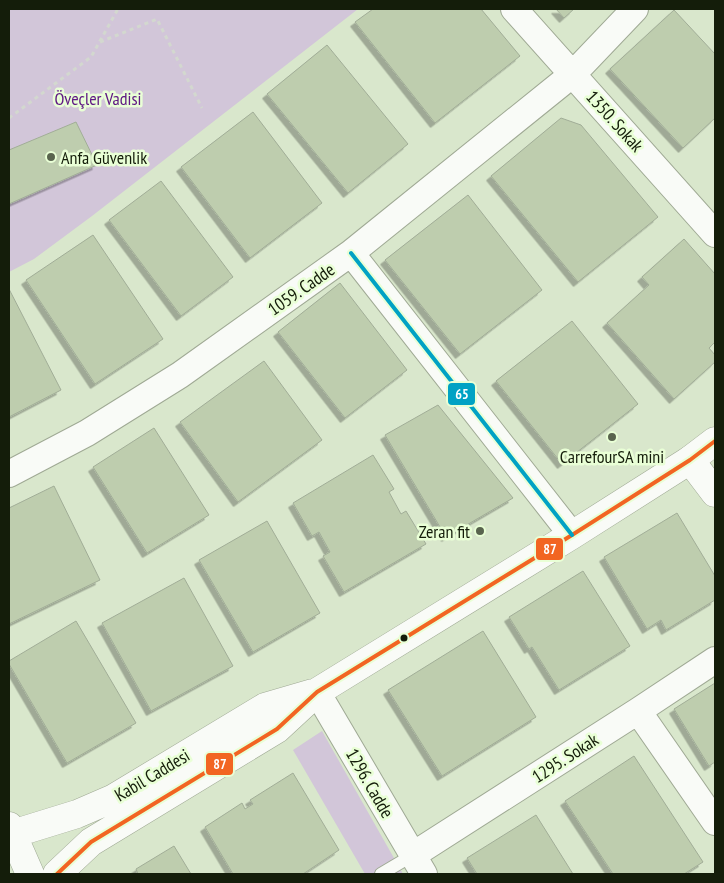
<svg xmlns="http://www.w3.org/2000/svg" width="724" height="883" viewBox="0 0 724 883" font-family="'PT Sans Narrow',sans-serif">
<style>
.green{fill:#d2c6d9}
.building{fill:#becdae;stroke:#a1ad97;filter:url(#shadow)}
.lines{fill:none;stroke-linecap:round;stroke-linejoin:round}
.service-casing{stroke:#9fa994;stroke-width:14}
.minor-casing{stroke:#9fa994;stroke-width:28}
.tertiary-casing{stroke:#9fa994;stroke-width:29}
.secondary-casing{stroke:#9fa994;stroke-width:29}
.path{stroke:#d3d8cf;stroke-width:3;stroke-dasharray:4 4;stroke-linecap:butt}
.service{stroke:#f9fbf7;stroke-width:12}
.minor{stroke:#f9fbf7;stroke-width:26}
.tertiary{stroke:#f9fbf7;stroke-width:28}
.secondary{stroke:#f9fbf7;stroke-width:28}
.bus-1-casing{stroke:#e9ffd6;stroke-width:8}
.bus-2-casing{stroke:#e9ffd6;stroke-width:8}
.bus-1{stroke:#f26522;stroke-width:4}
.bus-2{stroke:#01a2c4;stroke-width:4}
.poi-dot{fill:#59644e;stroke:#e9ffd6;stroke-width:2}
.bus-dot{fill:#141d0a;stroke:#e9ffd6;stroke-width:2}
.labels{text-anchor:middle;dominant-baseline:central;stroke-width:5;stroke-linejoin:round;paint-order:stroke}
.park-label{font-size:18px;fill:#601984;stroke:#e9ffd6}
.street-label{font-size:18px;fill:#141d0a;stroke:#e9ffd6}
.poi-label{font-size:18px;fill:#141d0a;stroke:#e9ffd6;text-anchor:start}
.line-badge{stroke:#e9ffd6;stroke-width:2}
.badge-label{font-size:14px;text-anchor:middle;font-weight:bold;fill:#fff}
</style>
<defs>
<filter id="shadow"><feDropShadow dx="-4.5" dy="4.5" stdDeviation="0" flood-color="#0004"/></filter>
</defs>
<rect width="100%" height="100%" fill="#d9e7cc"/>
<path class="green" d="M9,9H358L92,216L34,259L9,272Z
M322,731L403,874H365L293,750Z"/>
<path class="building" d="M373,9H481L520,56L435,123L355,22Z
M556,9H574L564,18Z
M674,10L715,54V118L683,148L610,69Z
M327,45L408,144L348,193L267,94Z
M253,112L322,203L250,258L181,167Z
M561,118L581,125L658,217L578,282L491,176Z
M76,122L97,165L9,204V150Z
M161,181L233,277L181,316L109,220Z
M468,195L542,290L460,354L385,260Z
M93,235L163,339L95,384L26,280Z
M684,239L715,274V342L709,348L715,355V362L674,399L607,323L649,285L642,277Z
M340,283L407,370L345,418L278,332Z
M9,289L61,390L9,417Z
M572,321L638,404L562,464L496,381Z
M264,361L322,440L238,502L180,422Z
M438,405L513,498L446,537L385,435Z
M154,428L209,515L147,553L93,467Z
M373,455L394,489L389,492L401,514L406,511L426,544L344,592L323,556L330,552L319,532L312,536L293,503Z
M54,486L100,580L9,624V508Z
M677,513L715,576V600L666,630L661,620L647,629L604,557Z
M267,521L320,613L253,652L199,560Z
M583,571L630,646L559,690L532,647L529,649L509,617Z
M184,578L233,666L151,711L102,623Z
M76,621L136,723L67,763L9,664V661Z
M483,631L536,717L442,776L388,690Z
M715,683V762L709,766L674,709Z
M634,756L703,862L684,874H613L565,801Z
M293,773L339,850L303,874H233L205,827L242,803L245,809L253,804L250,800Z
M536,815L573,874H477L467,858Z
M174,846L191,874H138L136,869Z"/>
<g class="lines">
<g class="service-casing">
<path id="service" d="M381,874L413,855"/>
</g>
<g class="minor-casing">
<path id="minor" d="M514,9L715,234
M351,253L572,535
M9,474L87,433L180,375L351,253L573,74L635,9
M317,692L424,874
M638,711L715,822
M413,855L638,711L715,660"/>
</g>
<g class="tertiary-casing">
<path id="tertiary" d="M690,460L715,493"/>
</g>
<g class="secondary-casing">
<path id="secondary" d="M9,826L30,874
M9,835L77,814L114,798L265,707L313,693
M57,874L91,842L277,729L317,692L572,535L690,460L715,441"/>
</g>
<path class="path" d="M100,42L157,19L202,108
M9,118L91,57L118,9"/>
<use href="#service" class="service"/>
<use href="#minor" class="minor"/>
<use href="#tertiary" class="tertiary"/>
<use href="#secondary" class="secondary"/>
<g class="bus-1-casing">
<path id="bus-1" d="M57,874L91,842L277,729L317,692L572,535L690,460L715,441"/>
</g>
<g class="bus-2-casing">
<path id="bus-2" d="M351,253L572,535"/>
</g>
<use href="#bus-1" class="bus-1"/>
<use href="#bus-2" class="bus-2"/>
</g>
<g class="poi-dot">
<circle cx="51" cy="157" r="5"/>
<circle cx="612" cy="437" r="5"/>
<circle cx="480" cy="531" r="5"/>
</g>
<circle class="bus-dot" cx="404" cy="638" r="4.5"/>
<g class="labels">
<g class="park-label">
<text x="98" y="98">Öveçler Vadisi</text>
</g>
<g class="street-label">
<text transform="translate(615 121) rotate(48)">1350. Sokak</text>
<text transform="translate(301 289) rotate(-35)">1059. Cadde</text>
<text transform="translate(565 758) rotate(-33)">1295. Sokak</text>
<text transform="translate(152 775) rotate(-31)">Kabil Caddesi</text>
<text transform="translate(370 783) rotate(60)">1296. Cadde</text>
</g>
<g class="poi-label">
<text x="61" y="157">Anfa Güvenlik</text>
<text x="612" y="456" text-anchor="middle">CarrefourSA mini</text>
<text x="470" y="531" text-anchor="end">Zeran fit</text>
</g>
</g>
<g class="line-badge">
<rect x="447" y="382" width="29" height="24" rx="5" fill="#01a2c4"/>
<rect x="535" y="537" width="29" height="24" rx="5" fill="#f26522"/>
<rect x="205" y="752" width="29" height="24" rx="5" fill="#f26522"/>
</g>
<g class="badge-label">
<text x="462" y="399">65</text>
<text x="550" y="554">87</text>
<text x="220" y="769">87</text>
</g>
<rect width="724" height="883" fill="none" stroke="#141d0a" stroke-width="20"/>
</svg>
